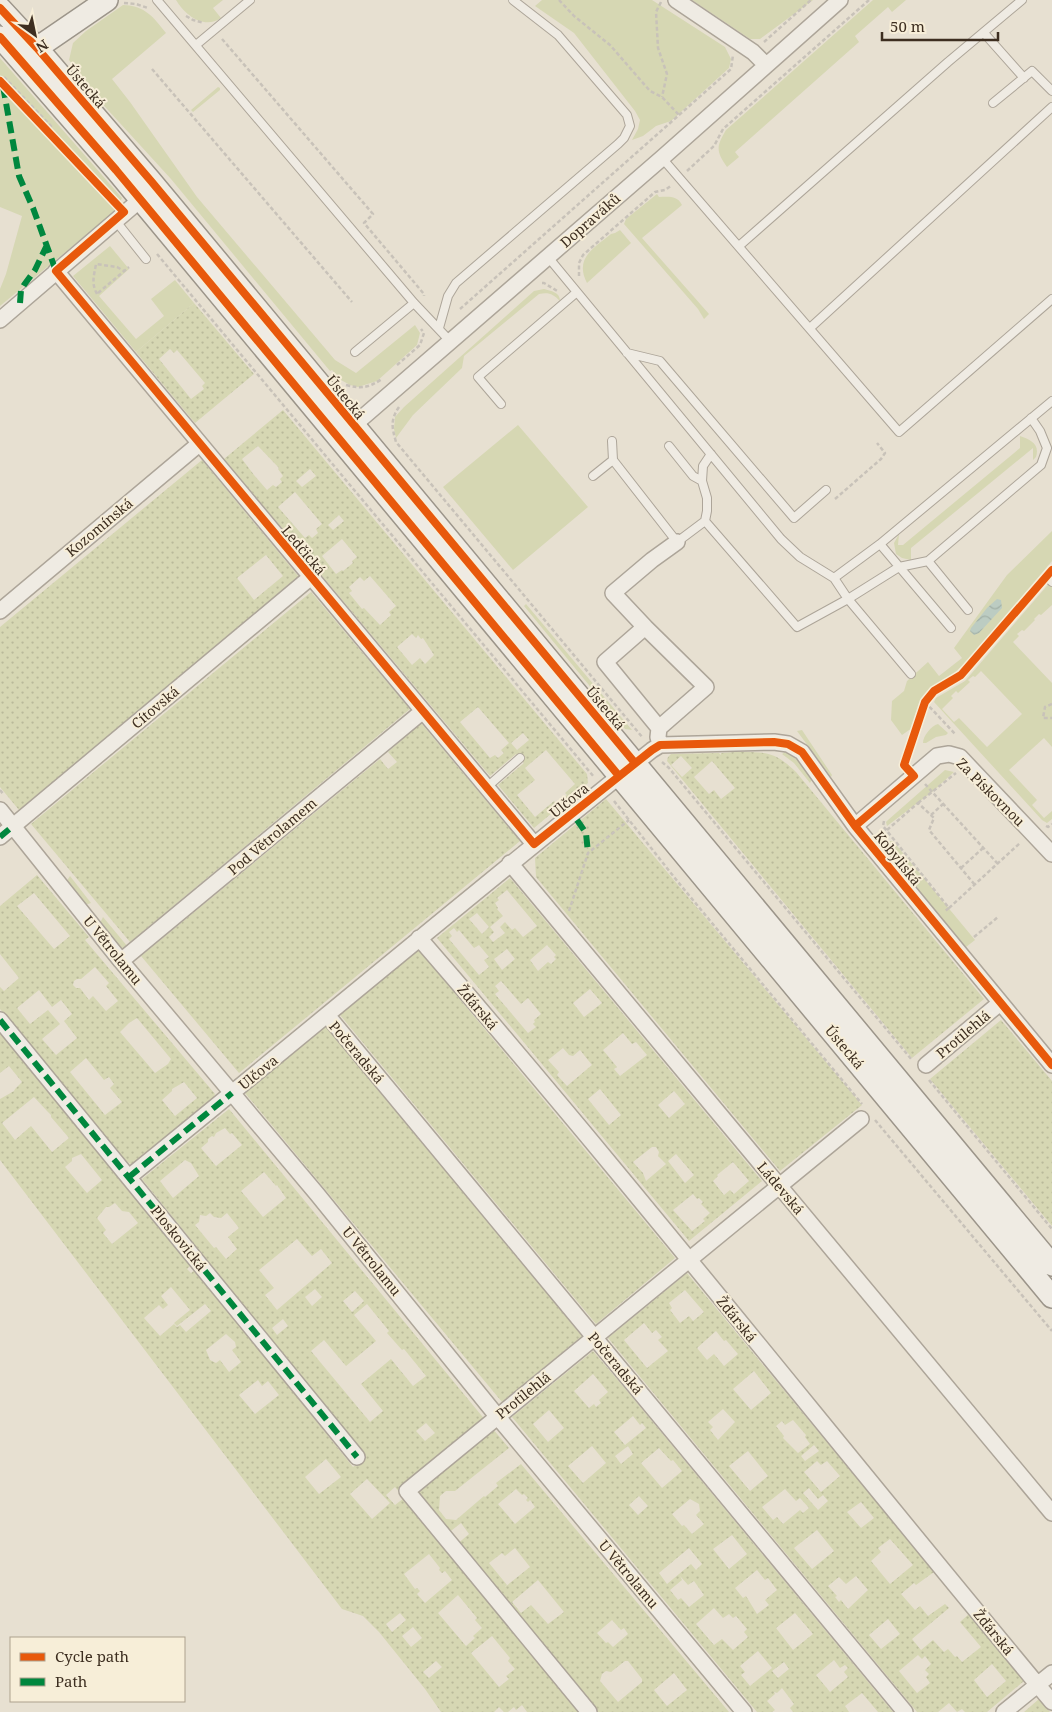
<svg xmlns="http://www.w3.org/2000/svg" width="1052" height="1712" viewBox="0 0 1052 1712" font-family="'Noto Serif',serif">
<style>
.grass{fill:#d6d7b3;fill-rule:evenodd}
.park{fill:url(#park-dots);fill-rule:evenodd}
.water{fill:url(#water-waves)}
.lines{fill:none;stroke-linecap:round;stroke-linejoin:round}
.lane-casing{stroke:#ada599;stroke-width:10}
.street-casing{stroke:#ada599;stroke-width:18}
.secondary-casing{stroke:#9c958a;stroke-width:24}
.path{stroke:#c8c2b9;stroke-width:2.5;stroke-dasharray:4 2.5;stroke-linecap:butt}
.lane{stroke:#efebe3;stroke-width:8}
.street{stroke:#efebe3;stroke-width:15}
.secondary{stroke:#efebe3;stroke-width:21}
.quiet{stroke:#00873e;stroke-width:6;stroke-dasharray:12 6;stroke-linecap:butt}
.cycleway-casing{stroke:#f7eed8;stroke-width:11}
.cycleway{stroke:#e8590c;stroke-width:8}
.labels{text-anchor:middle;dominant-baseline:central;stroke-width:4;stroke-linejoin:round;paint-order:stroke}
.street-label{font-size:14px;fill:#3d2e20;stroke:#f7eed8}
</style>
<defs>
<pattern id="park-dots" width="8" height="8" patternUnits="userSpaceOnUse" patternTransform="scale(1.25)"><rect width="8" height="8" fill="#d6d7b3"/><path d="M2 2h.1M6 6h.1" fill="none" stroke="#b9b99a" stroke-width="1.8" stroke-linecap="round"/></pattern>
<pattern id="water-waves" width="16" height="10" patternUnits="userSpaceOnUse" patternTransform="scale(1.25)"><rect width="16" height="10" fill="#bcccc2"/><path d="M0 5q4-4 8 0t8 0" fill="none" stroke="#a2b0a6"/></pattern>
</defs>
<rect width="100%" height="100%" fill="#e7e0d1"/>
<path class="grass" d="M176,0H223L213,8L221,18C204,30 185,15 176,0Z
M542,0H652L725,47L731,59L729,68L671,121L656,126L643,136L632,140L638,129L640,120L635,111L574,33L535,6Z
M692,0H813L760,39H750Z
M873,0H906L892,12L888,7L855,36L859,42L735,152L739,157L727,167C716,151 716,147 726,130Z
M123,5C146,6 153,17 166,33L112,79L130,102L197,197L335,360L356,373L415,325L420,333L417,345L377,381L358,387L350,385L341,380L332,370L330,371L171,179L76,75L78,72L69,60L73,43L86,31Z
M0,58L122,198L115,211L0,306V289L6,274L22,216L0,207Z
M218,87L220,88V90L193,112L191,110Z
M657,194L659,197C668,197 677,195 682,205L642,238L709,314L704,319L698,309L624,224L626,219Z
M620,230L631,243L587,283C574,258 594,248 611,234L615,233Z
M110,246L129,269L99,296L136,339L164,316L151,299L175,280L194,303L136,352L73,276Z
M544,289C551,291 560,292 560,301C553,294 549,292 539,294L464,356L462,368L413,415L396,438L394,429L395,417L404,407L534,291Z
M518,425L588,507L513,570L443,487Z
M1020,436C1031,440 1040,444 1036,457L1033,460V448L911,548V560L902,558L896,554L894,543L899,534L898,545H903L1020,448Z
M1052,531V561L968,660L949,678L929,691L916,713L912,728L902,735L891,720L892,701L904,691L907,681L928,662L939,676L962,658L954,648L1007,575Z
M1052,580V605L1041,615L1039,614L1034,619L1035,620L1024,631L1022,630L1017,634L1019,636L1013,642L1052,683V747L1044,738L1009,770L1037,800L1032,805L1044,818L1052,811V819L1047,823L1042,820L934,702L936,698L965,681ZM981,671L1022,714L987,747L959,718L954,722L942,709L953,698L951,696L956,691L958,693L970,682L968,680L973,676L975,677Z
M526,604L632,730L625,729L524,606Z
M938,724L948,733L946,735L936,737L926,743H923C923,736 931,726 938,724Z
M802,730L832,775L831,777L797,731Z
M785,752C797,758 805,766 813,777L810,783L794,763L782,754Z
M945,770L954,772L932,792L887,826L886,822L888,820Z
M888,841H893L975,940L966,947L881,846Z
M70,876L91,903L85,905L66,882Z
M103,917L128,947L123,948L118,946L100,923Z"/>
<path class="park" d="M194,303L254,374L195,423L136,352ZM170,349L174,353L177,350L205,383L202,386L204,389L191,399L159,359Z
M283,410L587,774L588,783L534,828L498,785L524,763L516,754L490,776L224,459ZM258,446L279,468L278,469L283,476L280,479L282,482L276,487L273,485L267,490L254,475L242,459ZM310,469L316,476L302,487L296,481ZM295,492L322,524L316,529L318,533L312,538L309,535L305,538L278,507ZM339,515L344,521L333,530L328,525ZM342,539L357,557L352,561L353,563L343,571L342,570L336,574L322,556ZM370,576L396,606L389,612L391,615L380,625L364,608L362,609L349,593L352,591L349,587L360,577L364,581ZM412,634L416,638L418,635L421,639L423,638L434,655L425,664L420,658L412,665L397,647ZM478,707L509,743L501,750L504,753L498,758L495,755L490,758L460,722ZM523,733L529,740L517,750L511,743ZM546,750L575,784L565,793L567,795L557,804L554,801L535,817L517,795L535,780L525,768Z
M202,460L299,577L19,810L0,787V627ZM266,555L283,576L254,600L237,578Z
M311,592L410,709L130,942L31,824Z
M421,723L520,841L239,1073L141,956L380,759L388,769L397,762L388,752Z
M736,752C766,752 774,751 796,772L984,999L912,1058L667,761L668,757L671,754L719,753L721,755V753ZM681,756L692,768L682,777L671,765ZM712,761L735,788L721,799L714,790L709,794L694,777Z
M606,799L862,1105L780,1171L536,877L535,858Z
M37,875L89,937L85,940L215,1094L212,1101L138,1162L131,1164L125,1161L0,1009V987L4,991L19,978L0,954V906ZM34,893L70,936L54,949L17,906ZM95,967L109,983L106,986L118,1001L106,1011L93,996L89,1000L80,988H76L73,985L74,981L77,979H81ZM39,990L52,1007L61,1000L72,1014L64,1021L77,1038L56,1055L42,1039L60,1024L48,1010L30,1024L17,1008ZM137,1018L171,1059L168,1064L155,1073L120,1032L129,1023ZM86,1058L104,1080L109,1077L114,1084L110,1088L122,1102L105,1115L70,1072ZM184,1082L197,1098L175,1116L162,1100L172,1091V1089Z
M510,878L762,1181L689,1241L437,938ZM507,890L537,926L523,937L515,928L512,930L505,922L500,927L505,933L493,942L489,937L494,932L490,927L503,916L497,909L498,908L495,903L499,900L497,898ZM477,913L489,927L482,934L469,919ZM454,928L457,932L459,930L474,948L479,945L489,957L484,960L489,967L479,975L449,939L452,936L449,932ZM547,945L556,955L554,957L556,959L551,964L548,962L538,971L530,960ZM507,949L515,959L502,970L494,959ZM501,981L521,1004L528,998L541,1014L534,1020L535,1022L533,1024L536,1027L528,1033L495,994L499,991L495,986ZM590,989L602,1003L584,1017L573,1003ZM623,1033L632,1044L636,1042L647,1055L620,1076L614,1069L617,1067L603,1050ZM563,1048L569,1055L573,1056L580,1050L592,1065L567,1086L557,1075L559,1072L548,1060ZM600,1089L621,1115L609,1125L588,1099ZM674,1091L685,1104L669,1118L658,1105ZM652,1147H656L659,1152L658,1156L666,1164L646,1181L643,1173L633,1162ZM676,1154L694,1175L685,1183L668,1161ZM733,1162L749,1181L734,1194L730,1190L724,1195L713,1181L718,1176L717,1175ZM693,1194L697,1199L699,1198L703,1202L701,1204L710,1213L703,1219L705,1221L692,1231L673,1210Z
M418,949L675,1258L596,1324L340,1015Z
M1001,1020L1052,1081V1226L930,1079Z
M325,1026L582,1336L502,1402L245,1093Z
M0,1032L191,1265L187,1269L191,1273L195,1270L353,1467L366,1457L142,1179L229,1109L486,1421L401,1490L583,1712H527L522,1705L516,1710L514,1707L508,1712H504L499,1707L494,1712H441L425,1689L379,1632L363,1616L342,1609L0,1160V1099L14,1091L15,1089L22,1082L9,1066L0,1073ZM34,1097L47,1111L51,1115V1117L69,1138L52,1152L31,1126L15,1140L2,1123ZM225,1128L230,1134L232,1133L242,1145L216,1166L201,1148L208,1142V1139L212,1136L214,1137L216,1133ZM81,1154L102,1180L87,1193L65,1167L72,1161V1158ZM185,1160L191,1163L199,1176L173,1198L160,1181ZM264,1172L276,1186L277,1185L286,1198L263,1217L241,1191ZM115,1203L122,1211L129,1212L138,1223L112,1244L103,1233L106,1230L97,1218L106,1207H109ZM210,1213L214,1217L221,1218L227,1213L239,1228L228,1237L237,1249L226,1259L216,1247L214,1248L195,1225L199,1222L200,1215L206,1216ZM297,1239L312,1256L321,1249L332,1263L277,1310L265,1295L274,1288L259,1270ZM171,1287L190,1310L174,1323L177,1326L205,1304L211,1311L186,1332L180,1325L177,1327L174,1324L160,1336L144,1318L159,1305L163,1309L168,1305L161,1296ZM315,1289L322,1297L312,1306L305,1297ZM355,1291L364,1301L352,1312L343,1301ZM367,1304L389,1331L387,1333L402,1350L404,1349L426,1376L413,1386L391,1359L361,1384L383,1411L370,1422L311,1351L324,1340L346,1366L376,1341L354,1315ZM283,1319L288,1326L277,1335L272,1328ZM226,1334L235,1342L236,1347L232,1350L241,1362L229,1372L220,1360L216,1363L210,1360L206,1350ZM258,1380L262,1386L268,1381L279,1395L255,1414L239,1395ZM426,1423L435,1433L425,1441L416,1431ZM326,1459L341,1477L319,1494L305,1477ZM367,1479L390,1503L372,1519L350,1494ZM395,1487L404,1498L395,1505L386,1495ZM429,1554L440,1568L439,1570L442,1573L445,1571L452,1580L425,1603L417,1594L420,1591L417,1588L415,1589L404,1574ZM458,1595L477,1618L475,1620L482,1628L473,1636L475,1638L466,1646L438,1613ZM400,1613L406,1620L392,1632L386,1624ZM413,1627L422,1638L411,1647L402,1636ZM492,1636L510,1658L508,1661L515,1669L506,1676L509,1679L499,1687L471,1653ZM436,1661L442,1667L429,1678L423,1672Z
M687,1273L934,1572L916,1585L914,1583L901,1594L915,1610L920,1606L928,1616L945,1604L949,1608L912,1639L921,1650L933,1640L944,1652L948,1649L955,1657L957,1656L962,1662L981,1647L960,1622L969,1614L1024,1681L987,1712H965L962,1709L957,1712L949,1703L938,1712H917L608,1338ZM685,1290L704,1312L693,1321L689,1316L680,1323L670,1310L672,1308L669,1303ZM644,1323L652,1333L656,1330L662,1337L658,1340L668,1351L647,1368L624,1340ZM716,1331L724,1341L726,1340L738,1354L724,1366L714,1354L707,1360L697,1348ZM754,1371L771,1393L751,1410L733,1389ZM723,1409L735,1422L718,1440L710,1430L713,1427L708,1422ZM793,1420L806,1435L805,1437L810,1444L798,1453L783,1438L784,1436L776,1426L782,1421L785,1425ZM814,1445L819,1451L805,1461L801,1456ZM748,1451L768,1476L750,1491L729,1466ZM817,1461L821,1465L827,1461L840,1476L821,1492L804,1472ZM809,1488L818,1499L823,1495L828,1501L818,1510L803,1493ZM785,1489L796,1501L800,1498L809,1508L803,1513L800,1510L783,1524L777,1517L773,1520L762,1507ZM861,1502L874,1518L861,1528L847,1512ZM817,1530L834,1551L812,1569L794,1548ZM890,1539L913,1565L890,1584L871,1561L881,1552L878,1548ZM839,1577L846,1584L856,1576L868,1590L848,1609L841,1600L839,1602L835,1597L837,1596L828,1586ZM888,1619L900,1634L881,1649L869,1635ZM918,1655L922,1659L925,1656L931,1664L925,1670L929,1674L926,1677L930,1683L917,1693L899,1671ZM992,1664L1006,1681L987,1697L974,1680Z
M593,1351L627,1391L893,1712H878L862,1693L845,1706L849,1712H793L790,1708L794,1704L782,1688L777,1693L774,1692L775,1694L767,1701L775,1710L772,1712H757L512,1417ZM593,1374L608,1392L599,1400L601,1403L596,1407L594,1404L589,1408L574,1391ZM549,1410L564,1428L548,1442L533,1424ZM633,1416L640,1425L642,1423L646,1428L625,1445L614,1432ZM592,1446L606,1463L583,1483L568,1466ZM628,1446L633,1454L621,1464L615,1456ZM659,1448L671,1461L673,1460L682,1471L662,1488L641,1463ZM639,1496L648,1506L638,1515L629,1505ZM690,1499L699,1504L700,1511L696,1515L704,1524L692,1534L684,1525L682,1526L672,1514ZM732,1535L747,1554L729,1569L713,1549ZM689,1548L702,1564L696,1570L691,1564L667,1584L659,1573ZM757,1570L765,1580L768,1578L777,1590L765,1600L769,1605L757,1614L746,1596L743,1598L735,1588ZM680,1576L688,1585L694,1581L704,1595L689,1607L681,1598L678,1600L670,1590L682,1580ZM714,1608L723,1618L729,1614L733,1618L736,1616L747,1629L744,1632L748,1637L733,1650L722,1639L714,1645L696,1624ZM795,1613L813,1634L793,1650L776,1628ZM758,1651L772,1668L750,1686L741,1675L745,1672L740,1666ZM834,1660L840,1668L845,1665L848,1668L844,1672L848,1677L830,1692L816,1675ZM784,1662L789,1669L778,1678L772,1671Z
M492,1428L509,1448L455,1491H446L440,1496L439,1510L446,1519L456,1520L484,1496L485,1497L498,1486L496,1483L521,1464L729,1712H595L456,1545L469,1534L461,1523L447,1534L416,1494L419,1488ZM516,1489L522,1495L524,1494L528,1498L526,1500L528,1502L530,1500L535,1507L515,1524L498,1504ZM515,1548L530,1567L505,1587L507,1585L489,1563L502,1553L505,1556ZM538,1580L564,1612L548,1624L531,1605L521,1613L512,1602ZM612,1620L621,1630L624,1628L628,1634L613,1647L608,1642L606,1643L597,1633ZM625,1661H628L642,1679V1682L618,1702L600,1681L602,1674L606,1671L611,1672ZM674,1673L687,1690L667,1706L654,1690Z
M1039,1699L1050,1712H1024Z"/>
<path class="water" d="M997,599L1001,600L1002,608L979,633L974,635L970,631L971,628L987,608Z"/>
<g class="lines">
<g class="lane-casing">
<path id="lane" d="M157,0L414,303L450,341
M984,33L1024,78
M196,45L250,0
M993,103L1032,71L1052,91
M662,158L899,432L1052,299
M115,220L146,259
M739,246L948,62L1022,0
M548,257L781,539L800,557L834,578L848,599L797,627L705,521
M439,328L448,296L456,283L618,144L624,138L630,126L627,115L558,35L513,0
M810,328L1052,107
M355,352L414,303
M627,353L660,361L794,518L826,490
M501,404L478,377L577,292
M612,441L613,460L677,542L705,521L707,511V498L702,481L703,466L711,454
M669,446L693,476L702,481
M593,476L613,460
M880,544L1052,401
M928,561L1041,465L1047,448L1040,431L1031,418
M1047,577L1052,582
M834,578L880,544L951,628
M911,674L848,599L899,567L928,561L968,610
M487,787L520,758"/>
</g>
<g class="street-casing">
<path id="street" d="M676,0L753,52L766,65
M56,271L534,844
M0,320L140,200
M347,431L662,158L840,0
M0,611L199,444
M645,627L706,687L659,728
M660,745L658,737L659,728L605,662L645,627L613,593L652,560L677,542
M0,810L121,961L317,1194L497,1416L744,1712
M855,826L937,756L949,754L960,757L1052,854
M0,837L311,577
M510,863L1052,1513
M419,938C636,1188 840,1448 1052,1702
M121,961L423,711
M327,1015L905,1712
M0,1020L357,1457
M926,1065L1000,1003
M129,1177C304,1035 476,890 652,750L660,745L774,742L788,744L802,752L855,826L1052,1065
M589,1712L407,1491L861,1119
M1004,1712L1052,1673"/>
</g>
<g class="secondary-casing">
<path id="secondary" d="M0,8L37,48L151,181L1052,1265
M0,37L116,170L1052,1297
M26,57L37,48L107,0"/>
</g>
<path class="path" d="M559,0L574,16L610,45L650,91L662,97L679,115
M661,2L656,12L658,48L667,74L662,97
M124,3L136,4L148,8
M186,16L193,20L204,23
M222,39L373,214L364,223L424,294V296
M764,42L811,0
M152,69L352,302
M0,80L3,76L51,126L47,130
M0,81L116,203
M687,171L714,146L723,129L869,0
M157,254L594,777
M579,276V263L583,255L655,192L665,190L672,185
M542,283H544L559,292
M98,293L129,267
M97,294C91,283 94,276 96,264L117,267L124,271
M460,309L731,69L733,55
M397,365L420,345L424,333L421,329
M346,385C361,389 368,388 382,379
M399,407C390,420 392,428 396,442L643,738
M835,499L881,459L885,453L877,443
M925,702L956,735
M1052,704L1045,707L1043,718H1052
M662,762L669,768L912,1060
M925,784L998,864
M0,790L4,795
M614,801L678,882L862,1104
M918,803L956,773
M931,815L943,804
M884,821L883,826L949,908L944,912
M1046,826L1048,827L1052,824
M887,830L918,803L934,818L929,830L975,885
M961,868L983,848
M949,908L1020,843
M569,911L588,853L629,820
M974,937L998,917
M929,1080L1052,1229
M875,1120L1052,1331"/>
<use href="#lane" class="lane"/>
<use href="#street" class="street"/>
<use href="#secondary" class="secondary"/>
<path class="quiet" d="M3,86L19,176L33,208L56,271
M20,303L21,290L24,285L35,270L47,245
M577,820L586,833L588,853
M0,837L13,826
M0,1020L357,1457
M129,1177L232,1093"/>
<g class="cycleway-casing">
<path id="cycleway" d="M0,8L37,48L151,181L635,763
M0,37L116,170L619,776
M0,81L124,212L56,271L534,844L652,750L660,745L774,742L788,744L802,752L855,826L1052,1065
M855,826L914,776L904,765L925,702L934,691L961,675L1052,570"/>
</g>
<use href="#cycleway" class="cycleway"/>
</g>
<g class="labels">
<g class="street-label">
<text transform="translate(86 86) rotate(49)">Ústecká</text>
<text transform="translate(590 220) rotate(-41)">Dopraváků</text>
<text transform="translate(346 397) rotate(51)">Ústecká</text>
<text transform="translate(99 527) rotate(-40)">Kozomínská</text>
<text transform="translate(304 550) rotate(50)">Ledčická</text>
<text transform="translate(155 707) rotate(-40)">Cítovská</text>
<text transform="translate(606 708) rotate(50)">Ústecká</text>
<text transform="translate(991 792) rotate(45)">Za Pískovnou</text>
<text transform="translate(569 800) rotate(-39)">Ulčova</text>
<text transform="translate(272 836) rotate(-40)">Pod Větrolamem</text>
<text transform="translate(898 858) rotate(51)">Kobyliská</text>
<text transform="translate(113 950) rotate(51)">U Větrolamu</text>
<text transform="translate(478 1007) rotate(50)">Žďárská</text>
<text transform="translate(963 1034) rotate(-40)">Protilehlá</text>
<text transform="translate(845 1047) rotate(50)">Ústecká</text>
<text transform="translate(357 1052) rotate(50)">Počeradská</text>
<text transform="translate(258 1072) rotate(-39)">Ulčova</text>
<text transform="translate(781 1188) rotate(50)">Ládevská</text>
<text transform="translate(179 1238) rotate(51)">Ploskovická</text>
<text transform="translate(372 1261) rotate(51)">U Větrolamu</text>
<text transform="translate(737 1319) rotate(51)">Žďárská</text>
<text transform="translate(616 1363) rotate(50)">Počeradská</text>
<text transform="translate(523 1395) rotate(-39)">Protilehlá</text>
<text transform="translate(629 1574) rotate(50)">U Větrolamu</text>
<text transform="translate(994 1632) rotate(51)">Žďárská</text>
</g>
</g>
<rect x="10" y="1637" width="175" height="65" fill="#f7eed8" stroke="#ada18e"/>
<rect x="20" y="1653" width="25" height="8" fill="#e8590c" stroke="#ada18e"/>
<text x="55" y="1662" font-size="15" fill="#3d2e20">Cycle path</text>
<rect x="20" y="1678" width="25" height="8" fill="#00873e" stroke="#ada18e"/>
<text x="55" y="1687" font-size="15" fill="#3d2e20">Path</text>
<g transform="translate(35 35) rotate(147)" stroke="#f7eed8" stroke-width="4" paint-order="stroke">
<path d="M0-4L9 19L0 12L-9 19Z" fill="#3d2e20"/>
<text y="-8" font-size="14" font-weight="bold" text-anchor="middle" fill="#3d2e20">N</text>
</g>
<path d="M882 32v8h116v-8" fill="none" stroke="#3d2e20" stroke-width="2.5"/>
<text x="890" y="32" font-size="15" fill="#3d2e20" stroke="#f7eed8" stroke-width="4" paint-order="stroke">50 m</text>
</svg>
